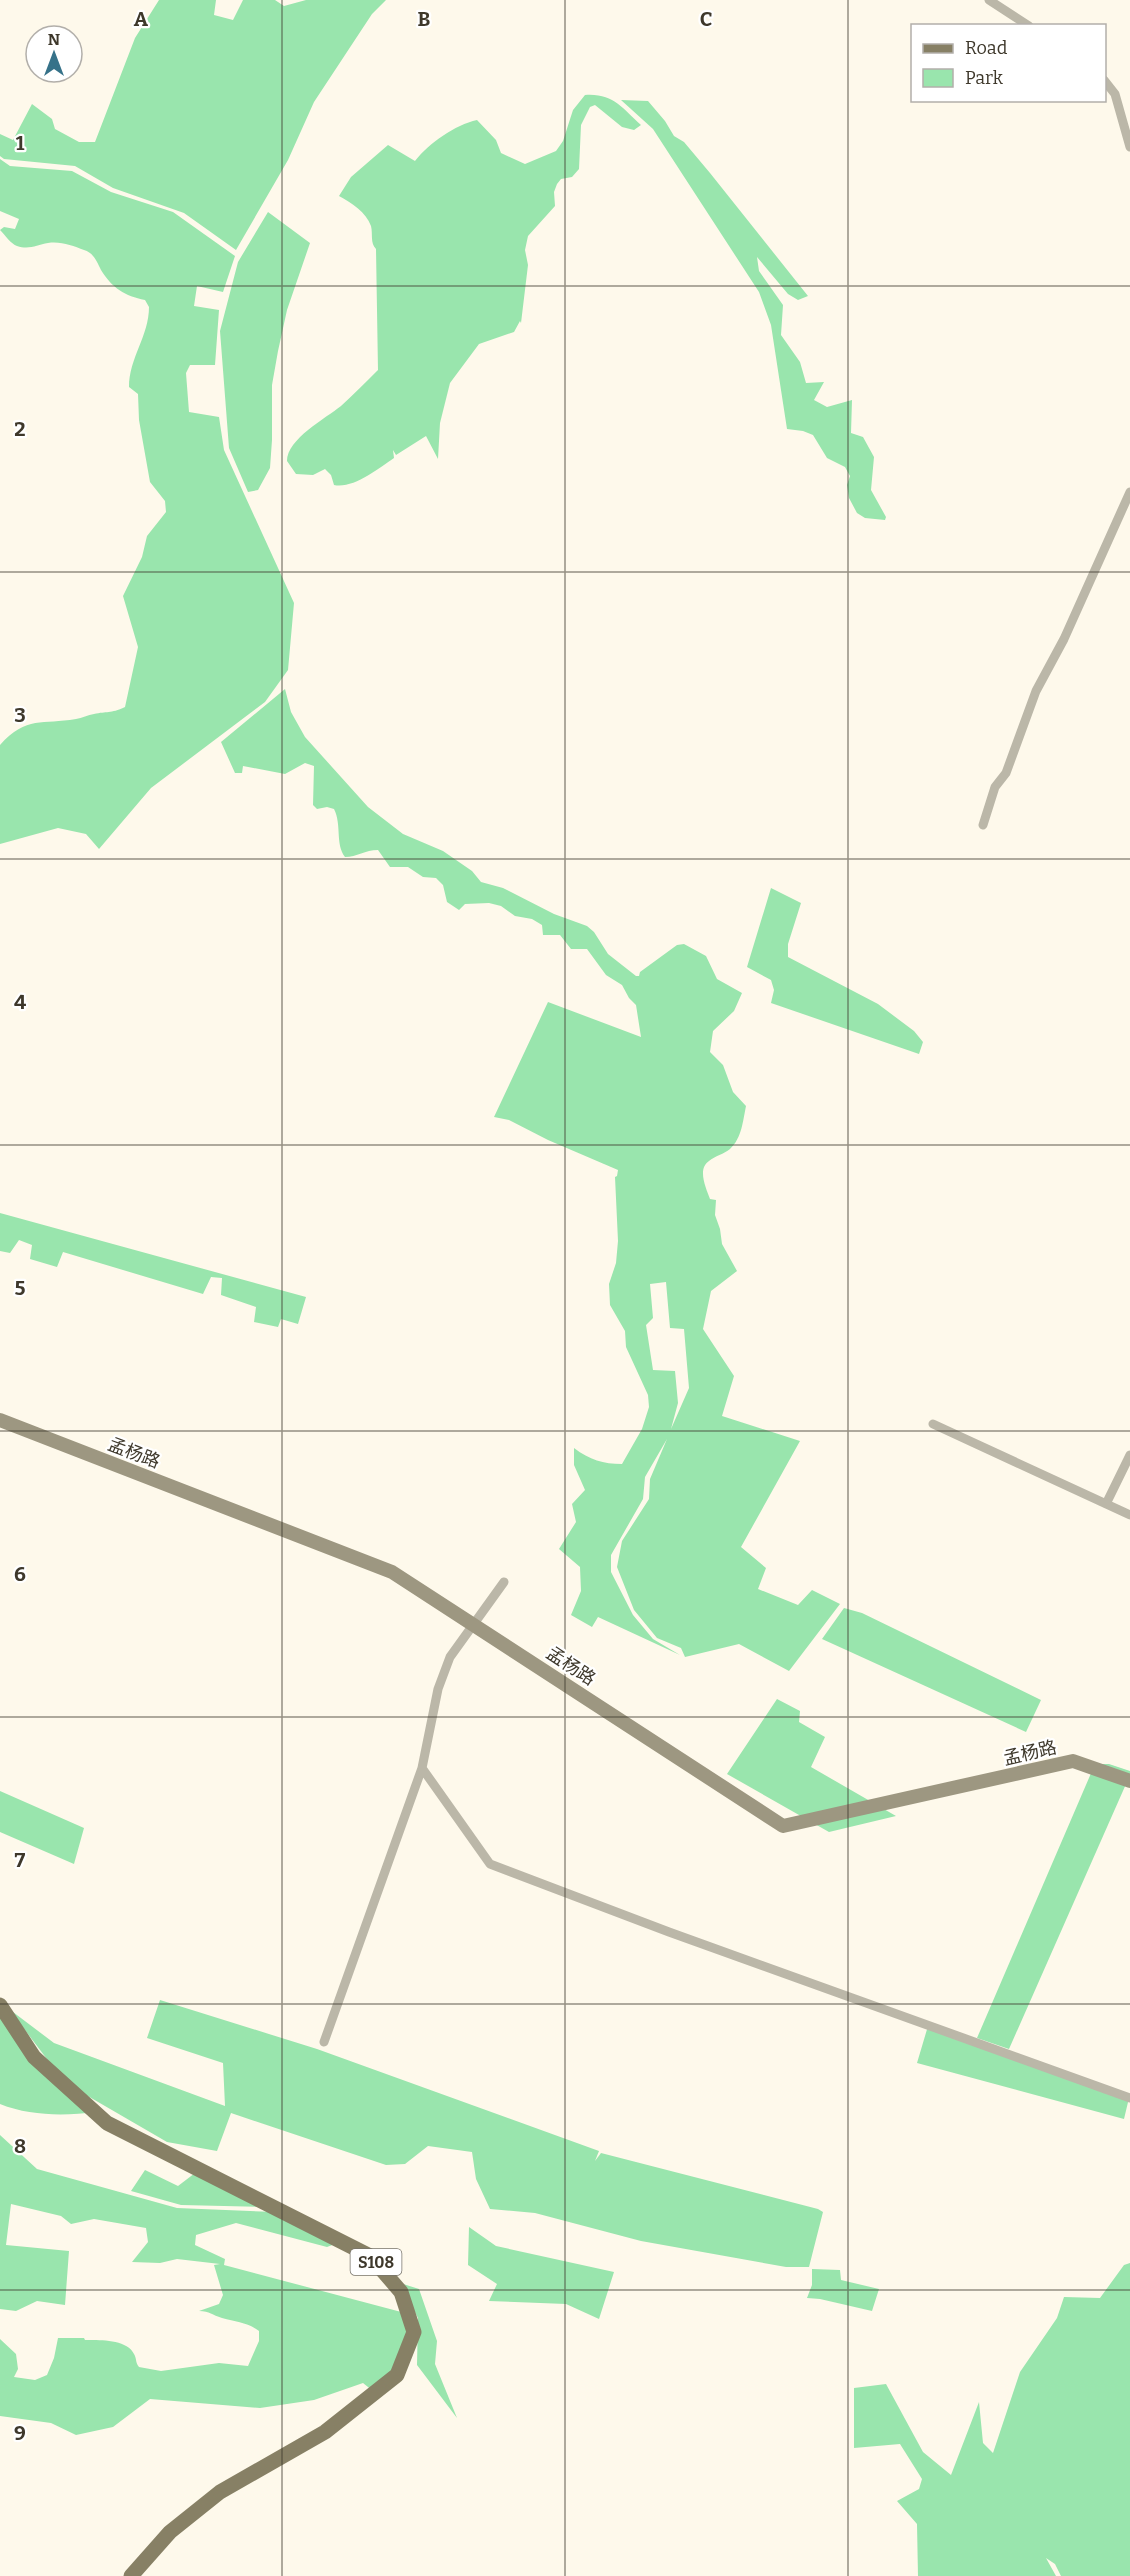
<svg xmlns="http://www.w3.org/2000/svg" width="1130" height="2576" viewBox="0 0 1130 2576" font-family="Bitter,'Noto Sans SC',serif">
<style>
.green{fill:#99e5ad;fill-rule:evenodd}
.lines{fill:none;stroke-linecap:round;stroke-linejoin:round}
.minor{stroke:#bbb7a8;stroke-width:9}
.secondary{stroke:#9d9781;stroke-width:14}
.primary{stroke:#878065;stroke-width:15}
.grid{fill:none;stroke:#3e382b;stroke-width:1.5;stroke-opacity:0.55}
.labels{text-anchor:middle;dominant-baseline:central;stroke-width:4.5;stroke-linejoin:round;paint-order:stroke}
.shield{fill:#fff;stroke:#78746b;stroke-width:1.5}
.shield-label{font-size:16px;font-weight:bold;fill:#3e382b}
.street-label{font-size:18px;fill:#3e382b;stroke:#fff}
.grid-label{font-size:20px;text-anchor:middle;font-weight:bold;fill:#3e382b;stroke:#fff;stroke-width:4.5;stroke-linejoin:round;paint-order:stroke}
</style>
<rect width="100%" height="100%" fill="#fef9eb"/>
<path class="green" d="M159,0H216L214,15L233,20L243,0H275L284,6L306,0H386L372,14L314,102L288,160L236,250L184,213L113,188L75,166L4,159L0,156V134L13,140L32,104L52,119L55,129L79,142H95L135,38Z
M585,95C613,93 622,108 641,125L634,130L622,127L595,105L590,107L581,125L579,169L572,177L561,179L557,184L554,192L555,206L528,236L525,250L528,265L521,323L520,321L514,332L479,344L450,383L440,423L438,459L426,436L396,455L393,450L394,458C378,469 353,489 334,485L331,475L325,469L313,475L296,474L287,461C287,439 326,418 341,406C354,394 366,382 378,370L376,249C370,243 373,234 371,226C366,212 352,203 339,196L351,177L388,145L415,161C429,143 455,125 477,120L496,140L501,153L525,164L556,151L563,141L573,110Z
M621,100L648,101L665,121L674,136L684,142L710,173L808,296L798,300L788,294L757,257L759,271L783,305L781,335L800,362L806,383L824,382L814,400L827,407L852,400L851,433L863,437L874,457L871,490L886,517L885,520L865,518L857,513L849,498L847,485L850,476L845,467L827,458L813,435L803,431L787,429L771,325L759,292L653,129Z
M0,159L10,166L72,171L111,192L173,212L235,256L223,292L197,286L194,306L219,310L215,365H190L186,373L189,412L219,417L224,450L294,603L288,670L265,702L151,788L99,849L86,834L58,828L0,844V745C27,715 42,725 76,719C82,718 88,715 94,714C107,711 110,714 125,707L138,647L123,596L142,557L147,536L166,512L165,501L150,482L139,420L138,394L129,387C129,358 149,336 149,307L145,300C125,296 112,288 101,270C97,262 94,253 84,250C73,246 61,241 48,243C37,245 29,250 17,246C11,244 5,235 0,230L4,227L15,229L19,219L0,211Z
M268,212L310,243L287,310L278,351L272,385V440L270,468L258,490L248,492L229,448L220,331L238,262Z
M285,689L291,712L305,737L368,807L403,834L443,851L472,871L481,882L503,888L554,914L587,926L594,932L608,954L636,976H639L640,972L677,945L684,944L706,956L717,979L742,993L734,1011L713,1031L710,1052L723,1065L733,1092L746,1106C743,1120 742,1138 730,1149C724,1154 715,1156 709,1161C697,1169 706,1188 710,1199L716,1200L715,1215L720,1229L722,1244L737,1271L711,1291L703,1329L734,1376L722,1416L800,1441L741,1547L766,1568L758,1589L798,1605L812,1590L840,1604L789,1671L739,1644L685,1657L681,1648L657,1638L634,1610L617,1567L622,1541L649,1499L650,1479L667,1439L645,1477L643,1499L611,1555V1572L633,1615L653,1639L680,1655L598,1617L592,1627L571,1615L581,1591L580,1567L559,1549L576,1522L572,1504L585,1490L574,1465V1448C590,1460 603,1464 622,1464L642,1429L649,1407L648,1395L626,1347L625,1331L610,1305L609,1284L616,1263L618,1241L615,1177L617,1176L618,1170L548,1140L509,1120L494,1117L548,1002L641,1037L636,1005L629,998L622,985L606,975L587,949H571L560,935H543L542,925L532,919L515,916L501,906L489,903L465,904L459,910L447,902L443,885L436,878L423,877L408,867H390L378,850C365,850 357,857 345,857C335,844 342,825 334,809L327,807L317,809L313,805L314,766L305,763L285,774L243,766L242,773H235L221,742ZM666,1282L670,1328L684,1329L689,1388L671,1429L678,1403L675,1371L653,1370L646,1325L653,1318L650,1284Z
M771,888L801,903L788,944V957L878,1004L914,1031L923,1042L919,1054L771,1003L774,990L771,980L747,967Z
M0,1213L306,1297L298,1324L281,1319L278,1327L254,1322L256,1307L221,1295L222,1278L211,1277L203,1294L63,1252L57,1267L30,1259L32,1245L19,1240L10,1253L0,1251Z
M844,1608L862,1613L1041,1700L1026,1732L822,1639Z
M777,1699L800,1711L799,1722L825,1737L811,1767L896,1816L829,1832L727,1774Z
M1095,1764H1109L1130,1771V1775L1009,2049L977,2038Z
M0,1791L84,1828L74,1864L0,1832Z
M160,2000L317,2049L599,2151L595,2161L601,2153L818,2209L823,2212L809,2267H786L641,2241L535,2213L490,2209L476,2179L472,2152L428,2146L405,2164L386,2165L231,2113L217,2151L167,2142L86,2095L56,2071L9,2009L54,2043L225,2106L223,2063L147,2038Z
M0,2010L96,2112C64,2116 30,2116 0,2104Z
M928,2026L1129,2098L1124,2119L917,2063Z
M0,2135L37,2169L177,2208L275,2212L335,2244L327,2247L236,2223L196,2235L195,2245L225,2259L224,2265L405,2313L408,2360L378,2395L363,2383L314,2400L260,2408L150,2399L113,2427L76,2435L51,2423L0,2416V2339L16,2354L18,2369L14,2377L35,2380L47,2375L54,2358L58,2338H84L85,2340C99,2340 127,2339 134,2354C137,2359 135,2362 139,2367L161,2371L219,2363L248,2366L259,2341V2331C247,2322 236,2322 222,2318C212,2315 210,2311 199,2311L219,2304L223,2295L214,2265L220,2264L177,2259L160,2263L132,2262L148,2242L146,2228L94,2219L71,2224L61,2216L11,2204L6,2245L69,2251L65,2305L37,2301L16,2311L0,2309Z
M145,2170L178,2186L199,2170L268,2207L181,2205L131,2191Z
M469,2227L496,2246L614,2272L599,2319L566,2304L489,2301L497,2284L468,2265Z
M1130,2263V2576H1061L1055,2564L1046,2558L1056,2576H918L917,2524L897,2501L919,2489L922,2479L900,2444L854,2448V2388L886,2384L923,2452L951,2475L979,2402L983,2443L993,2453L1020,2372L1057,2318L1064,2297L1100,2298L1124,2265Z
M812,2269L840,2270L841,2280L879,2289L872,2311L820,2299L807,2298L812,2285Z
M400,2283L419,2289L437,2341L435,2364L457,2418L417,2365L418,2318Z"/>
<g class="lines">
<path class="minor" d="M989,0L1029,26
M1104,80L1115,94L1130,147
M983,825L995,787L1006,773L1036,691L1064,639L1130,492
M933,1424L1130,1515
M1106,1504L1130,1455
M422,1768L490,1864L669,1932L1130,2098
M324,2042L422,1768L438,1689L450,1657L504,1582"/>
<path class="secondary" d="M0,1420L392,1572L783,1826L1073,1761L1130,1781"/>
<path class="primary" d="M0,2005L34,2057L107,2123L370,2256L401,2292L414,2332L397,2375L325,2432L220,2492L170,2532L131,2576"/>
</g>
<path class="grid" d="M282,0V2576M565,0V2576M848,0V2576M0,286H1130M0,572H1130M0,859H1130M0,1145H1130M0,1431H1130M0,1717H1130M0,2004H1130M0,2290H1130"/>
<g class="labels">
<rect class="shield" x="350.5" y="2249" width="51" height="26" rx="4.5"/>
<g class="shield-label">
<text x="376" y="2262">S108</text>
</g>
<g class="street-label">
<text transform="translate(134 1453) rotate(21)">孟杨路</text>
<text transform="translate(571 1666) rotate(33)">孟杨路</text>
<text transform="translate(1030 1753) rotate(-13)">孟杨路</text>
</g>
</g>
<g class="grid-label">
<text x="141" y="26">A</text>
<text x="424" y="26">B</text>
<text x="706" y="26">C</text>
<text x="20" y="150">1</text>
<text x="20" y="436">2</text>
<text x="20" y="722">3</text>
<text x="20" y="1009">4</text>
<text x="20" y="1295">5</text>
<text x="20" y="1581">6</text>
<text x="20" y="1867">7</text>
<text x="20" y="2153">8</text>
<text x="20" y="2440">9</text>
</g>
<rect x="911" y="24" width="195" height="78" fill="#ffffff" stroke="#b2afaa" stroke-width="1.5"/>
<rect x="923" y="44" width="30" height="9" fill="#878065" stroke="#b2afaa" stroke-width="1.5"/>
<text x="965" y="54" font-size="18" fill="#3e382b">Road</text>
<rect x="923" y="69" width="30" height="18" fill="#99e5ad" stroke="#b2afaa" stroke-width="1.5"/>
<text x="965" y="84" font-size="18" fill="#3e382b">Park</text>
<g transform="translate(54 54)"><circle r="28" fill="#ffffff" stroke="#b2afaa" stroke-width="1.5"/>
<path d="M0-4.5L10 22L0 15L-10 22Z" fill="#367289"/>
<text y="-9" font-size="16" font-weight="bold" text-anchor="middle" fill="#3e382b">N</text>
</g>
</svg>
